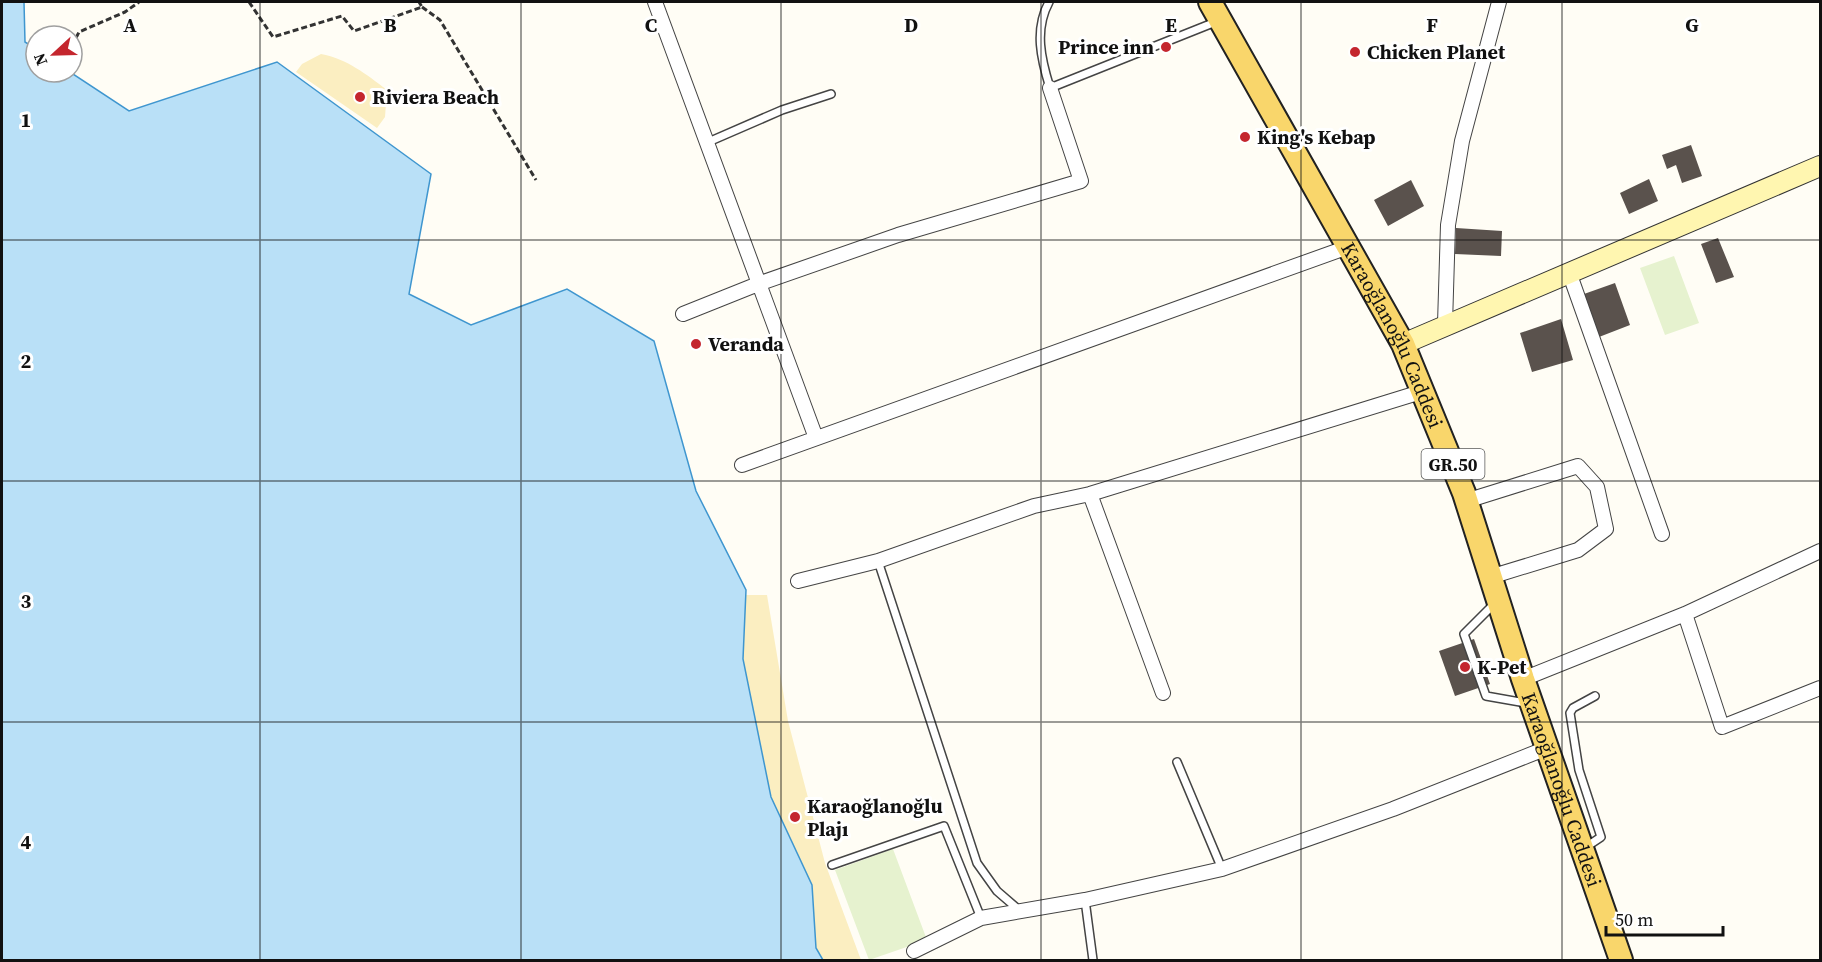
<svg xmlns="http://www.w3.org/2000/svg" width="1822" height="962" viewBox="0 0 1822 962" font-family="'Source Serif 4',serif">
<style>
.sand{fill:#fbeec1}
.pitch{fill:#e6f2cf}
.water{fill:#b9e0f7;stroke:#3f96cf;stroke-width:1.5}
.building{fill:#5a524d}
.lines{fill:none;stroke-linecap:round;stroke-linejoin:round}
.lane-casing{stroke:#444;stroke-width:10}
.street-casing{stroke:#444;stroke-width:16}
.secondary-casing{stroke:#333;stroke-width:22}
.primary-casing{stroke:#222;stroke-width:26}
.path{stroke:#333;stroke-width:3;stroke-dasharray:6 3;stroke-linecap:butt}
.lane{stroke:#fff;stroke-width:7}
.street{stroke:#fff;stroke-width:14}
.secondary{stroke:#fff6b0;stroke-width:20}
.primary{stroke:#f9d66b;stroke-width:22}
.grid{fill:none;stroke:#111;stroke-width:1.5;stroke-opacity:0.55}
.poi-dot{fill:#c4262e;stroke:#fff;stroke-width:2}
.labels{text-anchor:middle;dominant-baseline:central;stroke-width:6;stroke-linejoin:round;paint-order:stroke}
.shield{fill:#fff;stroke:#585858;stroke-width:1.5}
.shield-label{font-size:18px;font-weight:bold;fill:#111}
.poi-label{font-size:20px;font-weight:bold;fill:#111;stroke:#fff;text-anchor:start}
.street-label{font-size:20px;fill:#111;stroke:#fff}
.grid-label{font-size:20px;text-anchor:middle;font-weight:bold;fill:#111;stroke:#fff;stroke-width:6;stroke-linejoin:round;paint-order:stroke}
</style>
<rect width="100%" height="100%" fill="#fffdf5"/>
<path class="sand" d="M321,54C347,59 366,74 387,90L385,117L377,128L296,72L302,64Z
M740,595H767L788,721L825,863L861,960H817L757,771L735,662Z"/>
<path class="pitch" d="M1674,256L1699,323L1665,335L1640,268Z
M893,849L927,940L869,960L835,870Z"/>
<path class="water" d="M2,2H24L25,42L36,49V72H70L129,111L277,62L431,174L409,294L471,325L567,289L654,341L696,491L746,590L743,659L771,797L812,885L816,948L823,960H2Z"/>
<path class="building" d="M1691,145L1702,176L1682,183L1676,165L1667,169L1662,155Z
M1649,179L1658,201L1629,214L1620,193Z
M1411,180L1424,206L1388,226L1374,200Z
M1456,228L1502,231L1501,256L1455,254Z
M1718,238L1734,277L1716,283L1701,244Z
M1615,283L1630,325L1599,337L1584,294Z
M1561,319L1573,360L1532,372L1520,333Z
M1474,639L1490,684L1455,696L1439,651Z"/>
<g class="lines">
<g class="lane-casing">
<path id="lane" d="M1049,2C1034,30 1041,59 1050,88L1218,21
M706,143L782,110L831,94
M878,561L977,863L997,891L1019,910
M1495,603L1464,634L1486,696L1526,703
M1177,762L1222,869
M1586,847L1601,837L1579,770L1570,713L1573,708L1595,696
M832,865L944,826L981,918
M1085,900L1093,960"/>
</g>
<g class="street-casing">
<path id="street" d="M655,2L816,438
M1570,275L1662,534
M683,314L758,284L898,235L1081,181L1050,88
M1445,324L1448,225L1462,141L1499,2
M742,465L1348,247
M1090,494L1163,693
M1466,501L1578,466L1597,487L1606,529L1578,550L1490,577
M798,581L878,561L1034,506L1090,494L1424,391
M1685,614L1722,727L1820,688
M1523,679L1685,614L1820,551
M914,951L981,918L1085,900L1222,869L1393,809L1547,748"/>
</g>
<g class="secondary-casing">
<path id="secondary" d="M1403,344L1820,166"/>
</g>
<g class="primary-casing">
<g id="primary">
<path id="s1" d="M1210,2L1403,344L1464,493L1523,679L1621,960"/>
</g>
</g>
<path class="path" d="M249,2L273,37L342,16L354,31L422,7L419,2
M422,7L440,20L536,180
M72,46L79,32L125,12L139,2"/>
<use href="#lane" class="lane"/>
<use href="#street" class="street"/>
<use href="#secondary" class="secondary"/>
<use href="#primary" class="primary"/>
</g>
<path class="grid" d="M260,2V960M521,2V960M781,2V960M1041,2V960M1301,2V960M1562,2V960M2,240H1820M2,481H1820M2,722H1820"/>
<g class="poi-dot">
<circle cx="1166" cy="47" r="6"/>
<circle cx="1355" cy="52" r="6"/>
<circle cx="360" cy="97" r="6"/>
<circle cx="1245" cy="137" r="6"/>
<circle cx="696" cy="344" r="6"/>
<circle cx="1465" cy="667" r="6"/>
<circle cx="795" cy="817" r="6"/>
</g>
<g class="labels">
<rect class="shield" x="1421.5" y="449" width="63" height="30" rx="4.5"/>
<g class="shield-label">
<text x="1453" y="464">GR.50</text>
</g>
<g class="poi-label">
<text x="1154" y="47" text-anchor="end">Prince inn</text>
<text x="1367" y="52">Chicken Planet</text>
<text x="372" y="97">Riviera Beach</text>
<text x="1257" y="137">King's Kebap</text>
<text x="708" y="344">Veranda</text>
<text x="1477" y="667">K-Pet</text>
<text x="807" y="806">Karaoğlanoğlu<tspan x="807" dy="23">Plajı</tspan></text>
</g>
<g class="street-label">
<text stroke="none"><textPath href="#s1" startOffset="380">Karaoğlanoğlu Caddesi</textPath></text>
<text stroke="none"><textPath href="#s1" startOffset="866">Karaoğlanoğlu Caddesi</textPath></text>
</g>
</g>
<g class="grid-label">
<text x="130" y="32">A</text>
<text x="390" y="32">B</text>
<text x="651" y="32">C</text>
<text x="911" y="32">D</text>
<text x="1171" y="32">E</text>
<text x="1432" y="32">F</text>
<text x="1692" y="32">G</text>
<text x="26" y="127">1</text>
<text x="26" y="368">2</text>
<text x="26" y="608">3</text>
<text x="26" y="849">4</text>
</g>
<rect width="1822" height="962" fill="none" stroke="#111111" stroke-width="6"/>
<g transform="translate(54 54) rotate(248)"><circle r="28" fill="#ffffff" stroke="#a0a0a0" stroke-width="1.5"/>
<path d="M0-4.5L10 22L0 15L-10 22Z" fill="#c4262e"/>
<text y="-9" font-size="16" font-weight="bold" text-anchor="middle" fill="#111111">N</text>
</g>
<path d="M1606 926v9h117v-9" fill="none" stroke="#111111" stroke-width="3"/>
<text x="1615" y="926" font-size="18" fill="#111111" stroke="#ffffff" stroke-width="4.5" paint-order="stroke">50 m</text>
</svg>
